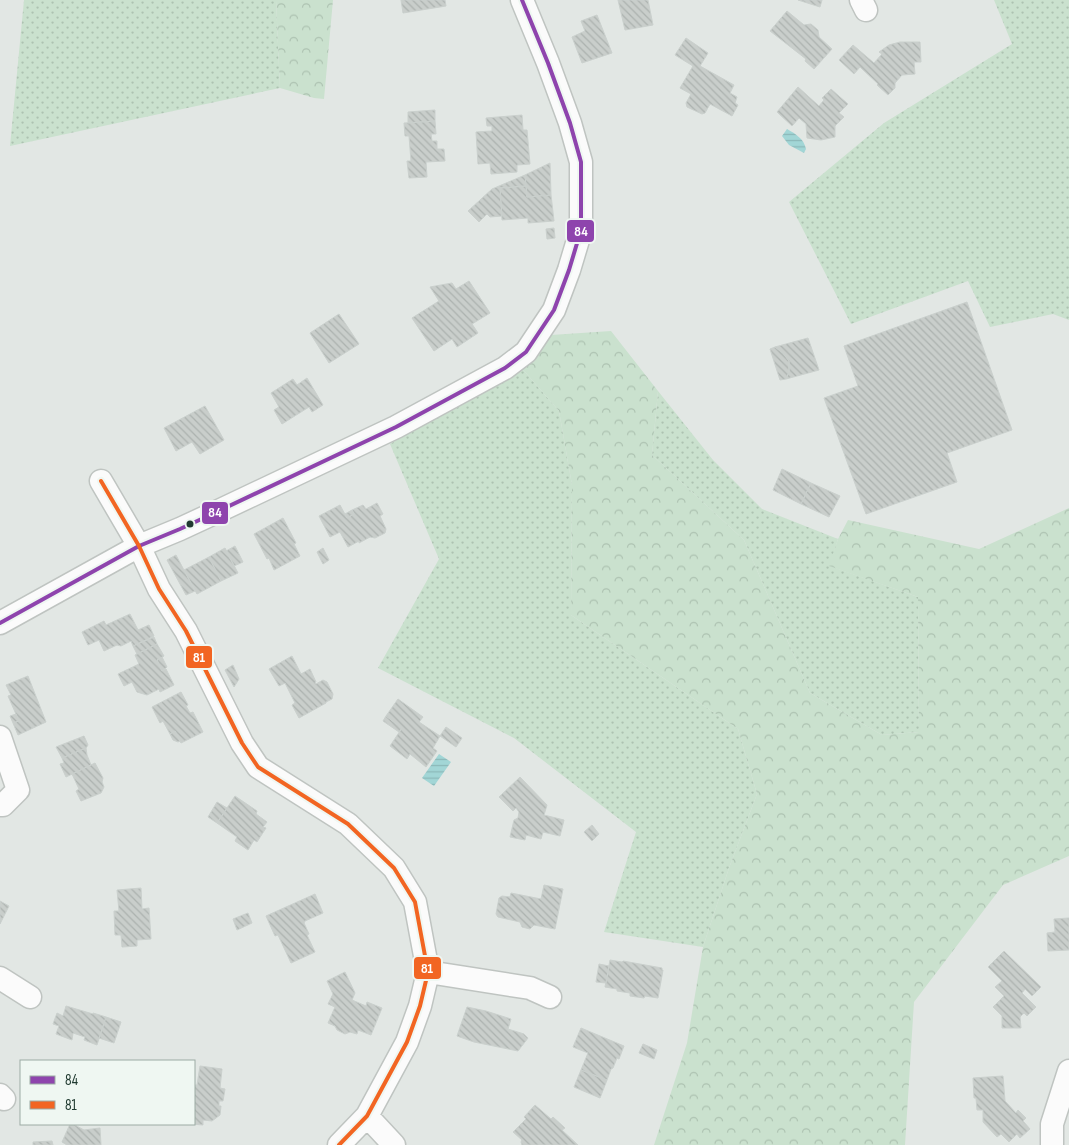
<svg xmlns="http://www.w3.org/2000/svg" width="1069" height="1145" viewBox="0 0 1069 1145" font-family="'Sofia Sans Condensed',sans-serif">
<style>
.green{fill:url(#green-dots)}
.forest{fill:url(#forest-crowns)}
.water{fill:url(#water-rules)}
.building{fill:url(#building-back-hatch);stroke:#cad0cd}
.lines{fill:none;stroke-linecap:round;stroke-linejoin:round}
.minor-casing{stroke:#bfc4c1;stroke-width:25}
.minor{stroke:#fbfbfb;stroke-width:22}
.bus-1-casing{stroke:#eff7f2;stroke-width:8}
.bus-2-casing{stroke:#eff7f2;stroke-width:8}
.bus-1{stroke:#8e44ad;stroke-width:4}
.bus-2{stroke:#f26522;stroke-width:4}
.bus-dot{fill:#203a30;stroke:#eff7f2;stroke-width:2}
.line-badge{stroke:#eff7f2;stroke-width:2}
.badge-label{font-size:14px;text-anchor:middle;font-weight:bold;fill:#fff}
</style>
<defs>
<pattern id="green-dots" width="8" height="8" patternUnits="userSpaceOnUse" patternTransform="scale(1.25)"><rect width="8" height="8" fill="#cae1ce"/><path d="M2 2h.1M6 6h.1" fill="none" stroke="#adc2b1" stroke-width="1.8" stroke-linecap="round"/></pattern>
<pattern id="forest-crowns" width="20" height="18" patternUnits="userSpaceOnUse" patternTransform="scale(1.25)"><rect width="20" height="18" fill="#cae1ce"/><path d="M2 6a3 3 0 1 1 6 0M12 15a3 3 0 1 1 6 0" fill="none" stroke="#adc2b1"/></pattern>
<pattern id="water-rules" width="6" height="5" patternUnits="userSpaceOnUse" patternTransform="scale(1.25)"><rect width="6" height="5" fill="#a2d6d6"/><path d="M0 2.5h6" fill="none" stroke="#8bb8b8"/></pattern>
<pattern id="building-back-hatch" width="6" height="6" patternUnits="userSpaceOnUse" patternTransform="scale(1.25)"><rect width="6" height="6" fill="#c9cecb"/><path d="M-1 5l2 2M0 0l6 6M5-1l2 2" fill="none" stroke="#acb2af"/></pattern>
</defs>
<rect width="100%" height="100%" fill="#e2e7e4"/>
<path class="green" d="M24,0H276L280,88L10,146Z
M994,0H1069V320L1053,314L990,327L968,281L851,324L789,202L884,123L1012,44Z
M519,365L559,411L572,485L571,615L738,729L757,794L729,868L703,947L604,932L636,832L514,738L378,668L439,559L390,444Z
M658,391L713,460L762,509L838,539L830,566L918,597L919,732L882,735L810,693L744,540L652,455Z"/>
<path class="forest" d="M276,0H333L324,99L314,98L280,88Z
M611,331L658,391L652,455L744,540L810,693L882,735L919,732L918,597L829,566L838,539L848,520L979,549L1069,508V856L1003,885L914,1002L905,1145H654L687,1043L703,947L729,868L757,794L738,729L571,615L572,485L559,411L519,365L551,335Z"/>
<path class="water" d="M787,129C796,134 804,139 806,149L804,153L789,145L782,136Z
M439,754L451,762L434,786L422,778Z"/>
<path class="building" d="M401,0H445L446,6L403,13Z
M618,0H648L653,25L625,30Z
M798,0H822L820,7Z
M787,11L804,25L811,24L818,30L819,37L832,49L814,69L805,61L806,59L770,31Z
M597,15L612,53L582,63L572,37L585,31L581,21Z
M686,38L708,53L700,66L734,85L730,93L737,97L735,103L738,105L732,116L710,104L705,113L702,114L687,107L686,103L691,94L680,88L693,66L675,55Z
M900,42H920L921,62H914L915,74L902,75L895,83V88L888,95L877,85L878,84L860,67L854,74L839,60L853,45L874,63L882,54L879,52L889,45Z
M798,87L819,106L824,100L822,98L831,89L848,104L839,113L844,117L835,126V137L821,140L807,138L806,124L799,118L792,126L777,112Z
M435,110V121L408,123V112Z
M522,115L523,130H527L530,164L517,165V172L491,174L490,163L478,164L476,132L492,131V126H487L486,118Z
M435,121L436,134H431L432,141H437V149H444L445,161L426,162L427,177L409,178L407,161H411L409,136H405L404,123Z
M550,163L551,195L527,197L525,175Z
M525,175L526,186L500,188L502,216L490,217L487,214L479,222L468,211L492,189Z
M526,186L527,197L551,195L554,221L528,223V218L502,220L500,188Z
M554,228L555,238L547,239L546,229Z
M469,281L490,313L472,324L478,333L457,347L452,339L434,351L412,318L439,301L430,287L452,283L456,289Z
M967,302L1012,430L947,453L957,482L866,514L824,398L858,386L844,346Z
M339,314L359,344L329,363L310,333Z
M808,338L819,370L786,379L789,372V361L783,353L775,347Z
M775,347L783,353L789,361V372L786,379L780,380L770,349Z
M307,378L323,405L312,412L309,407L282,424L274,410L279,407L271,393L293,379L297,385Z
M205,406L224,440L200,454L192,442L176,451L164,428Z
M782,469L811,483L801,504L773,490Z
M811,483L840,496L829,517L801,504Z
M377,503L383,514L380,516L386,529L385,533L375,538L370,537L359,543V541L348,547L340,532L330,537L319,516L340,505L347,518L354,514L352,510L363,505L366,509Z
M352,510L354,514L347,518L345,514Z
M283,518L296,543L294,544L300,556L274,570L269,558L267,559L254,534Z
M235,546L243,562L234,566L226,551Z
M225,548L238,573L221,581L209,557Z
M323,548L329,560L323,564L317,552Z
M176,555L195,591L186,595L167,560Z
M209,557L221,581L197,594L184,570Z
M130,614L138,630L149,625L154,636L133,646L131,641L121,646L117,645L104,651L99,640L88,645L82,632L104,621L106,625Z
M154,637L157,644L137,654L133,646Z
M157,644L164,656L157,660L162,671L166,669L174,685L160,692L159,689L147,695L137,692L132,682L124,686L118,674L139,664L135,655Z
M292,656L301,674L310,669L316,682H315L316,684L323,680L327,682L333,694L332,699L326,702V703L299,718L292,705L295,703L285,683L279,686L269,669Z
M162,657L167,667L162,671L157,660Z
M233,665L239,679L234,687L225,670Z
M28,676L46,722L18,735L13,723L19,721L8,696L11,695L6,685Z
M181,692L188,705L186,706L190,713L193,712L203,732L181,743L175,731L170,734L163,721L160,723L152,707Z
M398,699L423,717L419,722L440,736L433,748L437,751L426,767L410,754L407,759L390,746L402,728L386,716Z
M16,714L19,721L13,723L10,716Z
M386,716L402,728L399,732L383,721Z
M446,727L462,738L456,747L440,736Z
M175,731L180,741L178,742L173,740L170,734Z
M84,736L88,745L86,748L62,758L56,747Z
M86,748L87,755L91,765L66,777L60,764L64,763L62,758Z
M95,763L103,778L102,782L104,787L101,793L81,801L76,791L79,789L72,774Z
M520,777L547,805L544,815L564,820L560,836L543,832L541,839L526,835L525,840L510,837L514,820L518,818L519,812L516,808L513,811L499,797Z
M235,796L257,811L256,814L267,822L263,827L266,828L257,842L254,840L248,850L235,841L237,837L217,823Z
M217,802L227,808L217,823L208,817Z
M592,825L599,834L592,841L584,832Z
M544,885L563,889L555,929L534,925L530,929L522,927L520,922L498,917L496,914L499,898L502,896L510,897L511,893L541,899Z
M141,888L142,909L149,908L151,939L137,940V946L122,947L121,935H115L114,911H119L117,890Z
M315,894L323,913L305,921L304,923L309,934L307,935L315,952L291,963L278,935L275,936L266,916Z
M0,901L9,906L0,924Z
M248,913L252,923L237,930L233,919Z
M1069,918V950L1048,951L1047,933L1055,932L1054,919Z
M1004,951L1041,987L1032,996L1025,989L1022,993L1036,1007L1027,1016L1024,1013L1020,1017L1021,1028H1002V1016L993,1007L1004,996L995,987L1002,981L988,967Z
M610,960L622,962L623,961L662,968V970H663L658,998L645,996L644,998L630,996V993L617,991V989L605,987Z
M599,964L609,966L606,983L596,982Z
M345,972L355,993L352,1000L366,1006L367,1002L382,1008L371,1035L358,1030L357,1034L350,1032L345,1034L337,1030L335,1026L328,1023L335,1007L328,1004L333,994L327,981Z
M66,1006L93,1014V1013L106,1017L97,1045L84,1040L85,1037L73,1033L72,1040L56,1034L59,1026L53,1024L57,1013L63,1016Z
M467,1007L486,1011L511,1019L508,1029L524,1034L528,1038L518,1051L474,1042L457,1036Z
M106,1017L121,1022L114,1043L99,1038Z
M581,1028L624,1046L619,1059L617,1058L613,1068L611,1069L607,1080L581,1070L588,1053L573,1047Z
M643,1044L657,1050L654,1059L639,1053Z
M200,1066L222,1069L220,1088L225,1089L223,1101H219V1106H221L220,1115L212,1121L203,1120V1125L191,1124H194V1085H197Z
M581,1070L607,1080L600,1098L574,1087Z
M1003,1076L1005,1101L1016,1113L1018,1110L1026,1118L1023,1121L1030,1129L1020,1138L1017,1134L1009,1142L1001,1134L997,1137L983,1122V1110H977L976,1098H974L973,1078Z
M535,1105L551,1119L553,1117L565,1128L562,1130L578,1145H522L521,1142L522,1140L513,1132L526,1119L524,1117Z
M70,1124H73L84,1130L100,1128L101,1145H67L62,1142Z
M52,1141L53,1145H33V1142Z"/>
<g class="lines">
<g class="minor-casing">
<path id="minor" d="M861,0L866,10
M101,481L139,546L159,589L186,631L242,743L258,767L348,824L394,868L415,902L428,972L420,1006L407,1042L367,1116L339,1145
M0,623L139,546L180,529L208,516L396,427L505,368L526,352L554,310L569,270L581,230V162L570,123L548,63L522,0
M0,737L18,790L3,805H0
M428,972L530,988L550,997
M0,978L30,997
M0,1095L4,1099
M367,1116L394,1145
M1052,1145V1124L1069,1071"/>
</g>
<use href="#minor" class="minor"/>
<g class="bus-1-casing">
<path id="bus-1" d="M0,623L139,546L180,529L208,516L396,427L505,368L526,352L554,310L569,270L581,230V162L570,123L548,63L522,0"/>
</g>
<g class="bus-2-casing">
<path id="bus-2" d="M101,481L139,546L159,589L186,631L242,743L258,767L348,824L394,868L415,902L428,972L420,1006L407,1042L367,1116L339,1145"/>
</g>
<use href="#bus-1" class="bus-1"/>
<use href="#bus-2" class="bus-2"/>
</g>
<circle class="bus-dot" cx="190" cy="524" r="4.5"/>
<g class="line-badge">
<rect x="566" y="219" width="29" height="24" rx="5" fill="#8e44ad"/>
<rect x="201" y="501" width="28" height="24" rx="5" fill="#8e44ad"/>
<rect x="185" y="645" width="28" height="24" rx="5" fill="#f26522"/>
<rect x="413" y="956" width="29" height="24" rx="5" fill="#f26522"/>
</g>
<g class="badge-label">
<text x="581" y="236">84</text>
<text x="215" y="517">84</text>
<text x="199" y="662">81</text>
<text x="427" y="973">81</text>
</g>
<rect x="20" y="1060" width="175" height="65" fill="#eff7f2" stroke="#9caba4"/>
<rect x="30" y="1076" width="25" height="8" fill="#8e44ad" stroke="#9caba4"/>
<text x="65" y="1085" font-size="15" fill="#203a30">84</text>
<rect x="30" y="1101" width="25" height="8" fill="#f26522" stroke="#9caba4"/>
<text x="65" y="1110" font-size="15" fill="#203a30">81</text>
</svg>
